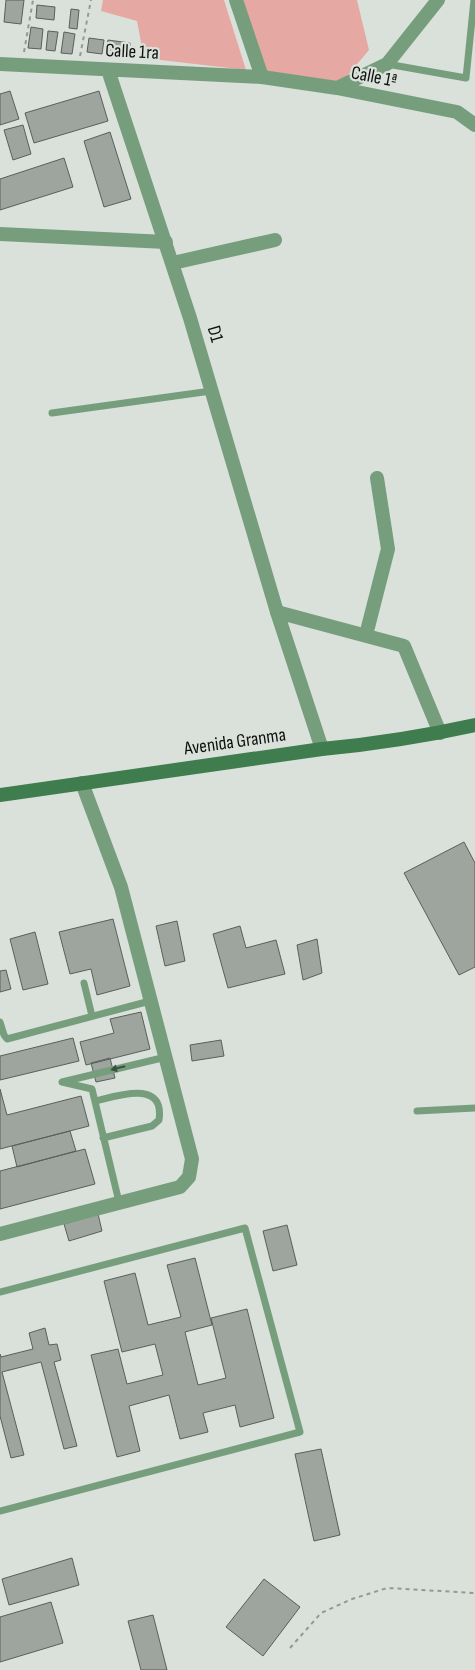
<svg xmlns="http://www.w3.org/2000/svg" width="475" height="1670" viewBox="0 0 475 1670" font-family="'Sofia Sans Condensed',sans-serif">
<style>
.green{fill:#e5a8a2}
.building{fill:#9ea59f;stroke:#595f59}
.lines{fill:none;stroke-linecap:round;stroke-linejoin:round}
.path{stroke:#939994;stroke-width:2;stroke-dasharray:4 4;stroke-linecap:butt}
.service{stroke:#769e7d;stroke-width:7}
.minor{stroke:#769e7d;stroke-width:14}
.tertiary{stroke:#769e7d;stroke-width:14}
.secondary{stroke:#407d4e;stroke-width:14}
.oneway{fill:#3d5040}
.labels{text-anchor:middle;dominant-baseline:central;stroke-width:4.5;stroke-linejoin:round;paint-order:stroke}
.street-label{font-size:19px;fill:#0e100e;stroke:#dae1db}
</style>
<rect width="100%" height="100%" fill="#dae1db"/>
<path class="green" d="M103,0H224L246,70L144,58L137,21L101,11Z
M236,0H357L369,50L337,88L262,77Z"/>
<path class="building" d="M6,0H24L21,24L4,22Z
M37,5L55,7L54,20L36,18Z
M71,9L79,10L77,29L69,28Z
M31,27L43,29L41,49L28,48Z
M48,31L58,32L55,51L46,50Z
M64,32L75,34L72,54L61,53Z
M89,38L104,40L102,54L87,52Z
M108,40L130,43L129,58L106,55Z
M10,91L19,119L0,125V94Z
M99,91L108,121L34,143L25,113Z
M23,125L31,154L13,160L4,130Z
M110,132L131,199L104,207L84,141Z
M64,158L73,187L0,210V179Z
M464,842L475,863V967L459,975L404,873Z
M113,919L130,986L97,995L91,969L70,974L59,932Z
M177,921L185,961L165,966L156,926Z
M240,926L246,948L276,940L285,974L228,988L213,934Z
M35,932L48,984L23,990L10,939Z
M317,939L322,973L303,980L297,945Z
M6,970L11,989L0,992V971Z
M141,1012L150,1049L86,1065L80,1042L114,1033L110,1019Z
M73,1038L79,1061L0,1080V1056Z
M221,1040L224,1056L192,1061L190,1045Z
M110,1058L115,1078L96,1082L91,1063Z
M0,1089L7,1115L81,1096L89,1126L0,1149Z
M70,1131L76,1151L17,1167L12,1146Z
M85,1149L95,1184L0,1209V1171Z
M98,1214L102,1231L69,1241L64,1224Z
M287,1225L297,1265L273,1271L263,1231Z
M195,1258L212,1325L185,1332L198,1385L226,1378L211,1318L247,1309L274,1418L240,1427L235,1405L203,1413L208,1432L180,1439L169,1395L129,1406L140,1451L117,1457L91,1355L118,1349L127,1384L163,1375L155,1344L122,1352L104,1281L135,1273L148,1325L181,1317L167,1265Z
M45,1328L49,1345L57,1344L61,1360L54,1362L77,1446L64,1449L41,1362L2,1372L24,1455L11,1458L0,1416V1354L1,1357L33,1349L29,1333Z
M321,1449L340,1535L314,1541L295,1454Z
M72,1558L79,1585L9,1605L2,1579Z
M264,1579L300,1607L263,1656L226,1627Z
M51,1602L63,1643L0,1662V1617Z
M153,1615L167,1670H141L128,1621Z"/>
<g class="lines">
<path class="path" d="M24,52L33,0
M80,56L91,0
M290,1648L321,1613L352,1599L387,1588L475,1593"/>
<path class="service" d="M387,64L466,78L474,0
M52,413L211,391
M84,983L92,1016
M0,1022L4,1035L7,1039L150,1001
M95,1101C117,1096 165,1079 159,1120L152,1126L103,1138
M417,1111L475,1108
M119,1202L92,1089L62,1082L166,1057
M0,1292L245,1228L300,1432L0,1511"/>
<path class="minor" d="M262,77L337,88L457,112L475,125
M337,88L387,64L438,0
M0,234L166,242
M173,263L275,240
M277,612L404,646L440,733
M366,635L388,549L377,478
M0,1234L180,1187L189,1177L192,1159L121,887L82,783"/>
<path class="tertiary" d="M0,64L262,77L236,0
M108,70L190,318L277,612L322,749"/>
<path class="secondary" d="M0,795L322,749C374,744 425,736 475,725"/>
</g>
<defs><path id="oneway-solid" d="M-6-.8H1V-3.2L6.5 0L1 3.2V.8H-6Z" transform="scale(1.25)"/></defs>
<use class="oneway" href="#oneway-solid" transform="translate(118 1068) rotate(166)"/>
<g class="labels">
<g class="street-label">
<text transform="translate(132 52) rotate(3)">Calle 1ra</text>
<text transform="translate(374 77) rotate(11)">Calle 1ª</text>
<text transform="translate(215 334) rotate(74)">D1</text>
<text transform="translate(235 742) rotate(-8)">Avenida Granma</text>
</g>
</g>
</svg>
